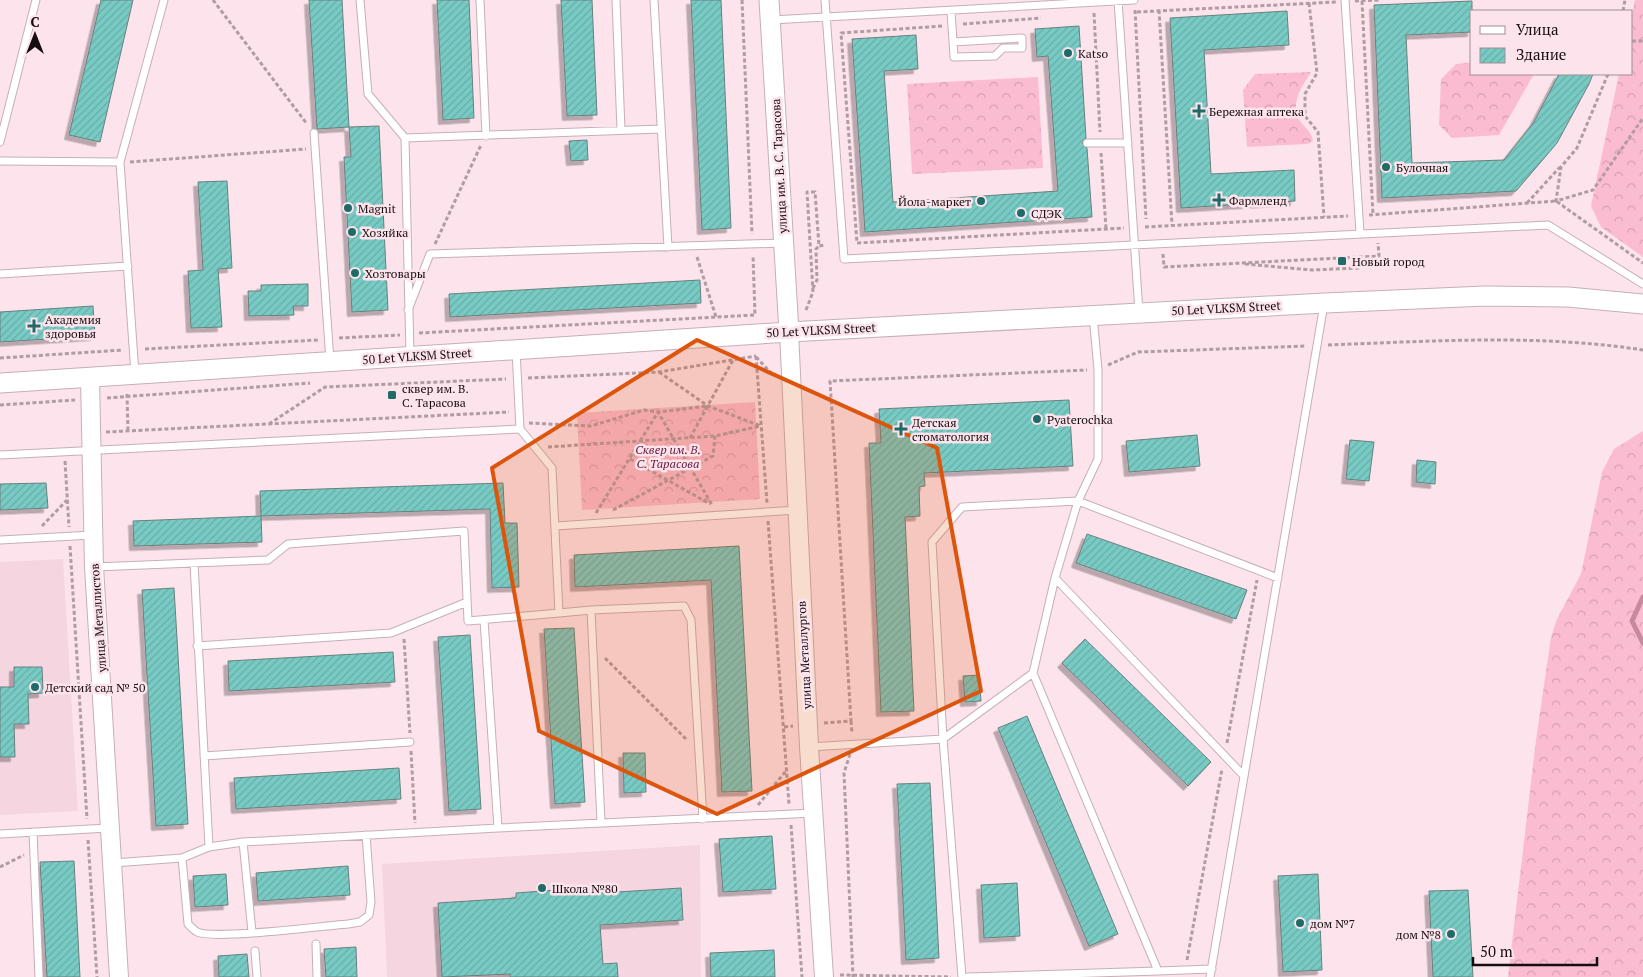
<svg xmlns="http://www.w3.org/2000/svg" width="1643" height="977" viewBox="0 0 1643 977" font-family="'PT Serif',serif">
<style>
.built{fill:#f5d5e0}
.forest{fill:url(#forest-crowns)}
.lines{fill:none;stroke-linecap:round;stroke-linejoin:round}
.stream{stroke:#c8899f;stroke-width:5}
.building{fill:url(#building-hatch);stroke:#68807e;filter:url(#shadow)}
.service-casing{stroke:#c6afb6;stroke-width:9}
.tertiary-casing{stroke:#c6afb6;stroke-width:20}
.secondary-casing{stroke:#c6afb6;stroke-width:21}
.path{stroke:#b09ca2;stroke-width:3;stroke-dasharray:4 2.5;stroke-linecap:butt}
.service{stroke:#fff;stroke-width:7}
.tertiary{stroke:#fff;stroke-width:18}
.secondary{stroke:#fff;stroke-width:19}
.marked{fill:#dd550c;fill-opacity:0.2;stroke:#dd550c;stroke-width:4;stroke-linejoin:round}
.poi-dot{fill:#206b67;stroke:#fde4ec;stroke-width:2}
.labels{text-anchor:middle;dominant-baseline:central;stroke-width:5;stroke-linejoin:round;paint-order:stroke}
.poi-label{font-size:12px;fill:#150d0f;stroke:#fde4ec;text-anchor:start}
.street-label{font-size:12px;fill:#150d0f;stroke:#fde4ec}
.park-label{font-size:12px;font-style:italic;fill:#62173a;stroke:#fde4ec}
</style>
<defs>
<pattern id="forest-crowns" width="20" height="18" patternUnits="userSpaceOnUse" patternTransform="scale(1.25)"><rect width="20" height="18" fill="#fbbcd1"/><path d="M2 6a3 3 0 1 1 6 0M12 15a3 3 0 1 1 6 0" fill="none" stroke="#d6a0b2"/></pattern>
<pattern id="building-hatch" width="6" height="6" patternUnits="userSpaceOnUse" patternTransform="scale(1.25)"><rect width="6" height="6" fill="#78cbc4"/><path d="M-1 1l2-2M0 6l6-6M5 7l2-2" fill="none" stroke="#67ada7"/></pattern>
<filter id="shadow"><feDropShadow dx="-4.5" dy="4.5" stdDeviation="0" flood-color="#0004"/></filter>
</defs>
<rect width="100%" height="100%" fill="#fde4ec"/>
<path class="built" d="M63,559L78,811L0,815V562Z
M700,845L701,977H387L382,864Z"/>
<path class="forest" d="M1635,0H1643V257L1601,227L1591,206L1619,74H1632V14Z
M1472,62V74H1534L1499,135L1452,138L1439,125L1441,79L1456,64Z
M1311,72C1303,85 1291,101 1298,117C1302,127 1311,129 1313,141L1307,144L1247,147L1243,90L1255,74Z
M1038,77L1043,168L912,174L907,84Z
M755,402L760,499L582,510L577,413Z
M1643,431V977H1508L1536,740L1551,637L1557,619L1581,574L1602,472L1614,449Z"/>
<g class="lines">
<path class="stream" d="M1643,597L1632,621L1643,643"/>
</g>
<path class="building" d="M101,0H133L100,142L69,135Z
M309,0H342L349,127L317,129Z
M437,0H469L474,118L443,120Z
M561,0H592L597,115L567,116Z
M691,0H721L731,228L702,230Z
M1472,1V32L1406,35L1412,163L1504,160L1534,122L1559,74H1593L1589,84L1557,143L1516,191L1382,198L1374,5Z
M1287,11L1289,45L1204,50L1211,174L1294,170L1295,201L1181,208L1170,18Z
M1079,26L1086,138L1082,143L1087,148L1092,217L865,232L852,39L916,35L918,69L884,71L893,202L1058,191L1048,56L1037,57L1035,29Z
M379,126L388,310L352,312L344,157H351L349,127Z
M587,140L588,160L571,161L569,141Z
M227,181L232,268L218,269L222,327L191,328L188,271L203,270L198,182Z
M700,280L701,303L450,317L449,294Z
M308,284V306H293L294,315L249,316L248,291H261V285Z
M93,306L95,336L0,342V312Z
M1069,400L1073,466L924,473L925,486L919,487L920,516L905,517L914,711L881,712L869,443H881L879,409Z
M1197,435L1200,466L1129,472L1126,441Z
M1350,440L1374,442L1369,481L1346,479Z
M1417,460L1436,462L1435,484L1416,482Z
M46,483L48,508L0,510V484Z
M503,483L505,523H517L519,587L492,588L490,509L261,516L260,491Z
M261,516L262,542L134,546L133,521Z
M1087,534L1247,590L1236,619L1076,563Z
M739,546L752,791L722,792L711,580L575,587L574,555Z
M174,588L188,824L156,826L142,590Z
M574,628L585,802L555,804L544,629Z
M470,635L481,809L449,811L438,637Z
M1085,639L1211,762L1188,786L1062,663Z
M393,652L395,682L229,691L228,661Z
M14,667H42L43,693L28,694L29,724H14L15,757H0V687H14Z
M979,675L981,701L965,702L963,676Z
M1027,716L1118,934L1089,946L998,728Z
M623,753H645L646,792L624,793Z
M399,768L401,799L236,809L234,778Z
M930,783L939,958L906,960L897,784Z
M772,836L776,889L723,892L719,839Z
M74,861L80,977H47L40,862Z
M348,866L350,895L258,901L256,873Z
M226,874L228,905L195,907L193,876Z
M1318,874L1322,970L1283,972L1278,876Z
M1017,883L1020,936L984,938L981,885Z
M681,888L683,920L600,925L603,964L617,963L618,977H510V974L442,977L438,903L516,898V893L569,889L570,895Z
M1468,890L1473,977H1433L1429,891Z
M356,947L357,977H326L324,949Z
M774,950L775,977H711L710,953Z
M247,954L249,977H219L218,956Z"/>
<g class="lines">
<g class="service-casing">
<path id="service" d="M360,0L368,94L405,138L661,129
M480,0L486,136
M616,0L621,130
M654,0L668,247
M825,0L844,259L1548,225L1643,284
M1118,0L1139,312
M1345,0L1360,233
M951,11L954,57L995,56L1003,48H1022V38L953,42
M771,20L1134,0
M314,133L330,361
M405,138L410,355
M0,142L36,0
M1087,143H1128
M0,161L120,162L135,374
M120,162L164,0
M0,274L128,266
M408,310L430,254L783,243
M516,350L520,429L552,468L559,613L591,610
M0,455L520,429
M556,526L797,510
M0,540L93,535
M194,563L209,847
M94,567L268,560L288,544L464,531L468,621L559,613
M1055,578L1244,776
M484,620L498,828
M197,646L391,633L467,602
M1033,673L1158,971L1212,969
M809,747L943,739L1033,673L1055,578L1078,501L1098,459V370L1093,315
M204,756L410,742
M601,822L591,610L684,606L691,620L703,819
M33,832L39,977
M0,834L108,828
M243,842L252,932
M182,858L188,924C191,927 194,930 197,932C215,940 322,926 348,924L360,922L369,915L371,902L366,835
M113,863L182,858L209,847L243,842L498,828L813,813
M316,944L317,977
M255,951L257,977
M962,977L943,739L932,542L962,507L1078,501L1278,578
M968,977L1158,971
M1210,977L1324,304"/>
</g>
<g class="tertiary-casing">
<path id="tertiary" d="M789,332L809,747L824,977
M90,378L94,567L119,977"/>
</g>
<g class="secondary-casing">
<path id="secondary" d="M769,0L789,332
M0,383L789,332L1325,303L1485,296L1568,297L1643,304"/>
</g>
<path class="path" d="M213,0L307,124
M742,0L752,234
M1355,1L1381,0
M1362,1L1373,215
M1309,3L1317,73L1305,94V116L1318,132L1324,217
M1135,10L1146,219
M1159,10L1172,225
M1623,11L1625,0
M1137,12L1336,2
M1094,13L1100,132
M963,24L1041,18
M942,26L841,33L857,243L1124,228
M1632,41H1643
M1608,74L1577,148L1561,167L1556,201L1593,190L1643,118
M1101,153L1106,229
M130,162L306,149
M1527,203L1560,167
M1369,215L1556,201L1643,263
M1145,227L1348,216
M435,244L481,145
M1163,254L1164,267L1379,256L1378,243
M697,257L716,317
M1245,264L1312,270L1360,268L1361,257
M813,288L817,280L816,249L819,246
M806,310L813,292L807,192H815L819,246L825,245
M419,333L755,315L753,255
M339,338L400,335
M1328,345C1433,341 1539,334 1643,350
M145,349L318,340
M756,356L767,503
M756,357L774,376
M0,358L123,350
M1108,365L1138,352L1306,346
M659,372L708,406L761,426
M528,378L659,372L756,356
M127,394L128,431
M107,398L310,383
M0,405L75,400
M529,423L591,426L644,410L658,412L708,406
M269,424L325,387L506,379
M106,432L509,412
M690,438L733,360
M548,447L715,436L761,426
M630,459L710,504
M65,461L69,527
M613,510L713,456L715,436
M596,513L658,412L712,505
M768,521L789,804
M42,526L67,500
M70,546L87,819
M404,639L410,733
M605,658L687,740
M851,721L852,733
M824,723L851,721L830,381L1087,370
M784,727L793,726
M1227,743L1257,580
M411,751L415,823
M850,754L844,773L853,977
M758,805L786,771
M791,825L802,977
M88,840L97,977
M0,867L24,855
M1187,960L1222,769
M840,975L951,977"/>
<use href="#service" class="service"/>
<use href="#tertiary" class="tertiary"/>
<use href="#secondary" class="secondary"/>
</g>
<path class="marked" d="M697,340L937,448L981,691L717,814L539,731L492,468Z"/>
<g class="poi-dot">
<circle cx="1068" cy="53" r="5"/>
<path d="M1196.5 103.5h5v5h5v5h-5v5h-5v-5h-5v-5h5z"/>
<circle cx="1386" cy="167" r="5"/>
<path d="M1216.5 192.5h5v5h5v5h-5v5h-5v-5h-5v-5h5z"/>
<circle cx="981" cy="201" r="5"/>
<circle cx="348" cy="208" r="5"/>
<circle cx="1021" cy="213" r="5"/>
<circle cx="352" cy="232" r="5"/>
<rect x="1337" y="256" width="10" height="10" rx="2.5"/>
<circle cx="355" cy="273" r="5"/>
<path d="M31.5 318.5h5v5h5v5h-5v5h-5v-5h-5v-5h5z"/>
<rect x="387" y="390" width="10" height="10" rx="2.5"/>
<circle cx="1037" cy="419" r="5"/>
<path d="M898.5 421.5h5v5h5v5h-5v5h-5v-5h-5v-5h5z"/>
<circle cx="35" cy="687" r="5"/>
<circle cx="542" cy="888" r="5"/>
<circle cx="1300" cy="923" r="5"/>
<circle cx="1451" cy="934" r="5"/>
</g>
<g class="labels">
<g class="poi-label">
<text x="1078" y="53">Katso</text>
<text x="1209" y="111">Бережная аптека</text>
<text x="1396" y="167">Булочная</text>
<text x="1229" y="200">Фармленд</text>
<text x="971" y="201" text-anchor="end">Йола-маркет</text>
<text x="358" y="208">Magnit</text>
<text x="1031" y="213">СДЭК</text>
<text x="362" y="232">Хозяйка</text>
<text x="1352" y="261">Новый город</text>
<text x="365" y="273">Хозтовары</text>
<text x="45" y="319">Академия<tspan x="45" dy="14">здоровья</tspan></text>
<text x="402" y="388">сквер им. В.<tspan x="402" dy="14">С. Тарасова</tspan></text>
<text x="1047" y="419">Pyaterochka</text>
<text x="912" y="422">Детская<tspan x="912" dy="14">стоматология</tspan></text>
<text x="45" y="687">Детский сад № 50</text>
<text x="552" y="888">Школа №80</text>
<text x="1310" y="923">дом №7</text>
<text x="1441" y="934" text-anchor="end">дом №8</text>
</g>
<g class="street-label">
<text transform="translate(779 166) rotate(-93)">улица им. В. С. Тарасова</text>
<text transform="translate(1226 308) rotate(-3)">50 Let VLKSM Street</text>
<text transform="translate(821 330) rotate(-3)">50 Let VLKSM Street</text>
<text transform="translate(417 356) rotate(-4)">50 Let VLKSM Street</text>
<text transform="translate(98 618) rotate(-94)">улица Металлистов</text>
<text transform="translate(804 655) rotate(-93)">улица Металлургов</text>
</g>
<g class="park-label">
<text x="668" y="449">Сквер им. В.<tspan x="668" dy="14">С. Тарасова</tspan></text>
</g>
</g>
<rect x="1470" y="10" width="162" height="65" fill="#fde4ec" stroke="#a08e94"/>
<rect x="1480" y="26" width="25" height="8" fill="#ffffff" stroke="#a08e94"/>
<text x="1516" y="35" font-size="15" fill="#150d0f">Улица</text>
<rect x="1480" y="48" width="25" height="15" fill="url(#building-hatch)" stroke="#a08e94"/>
<text x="1516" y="60" font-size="15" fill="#150d0f">Здание</text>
<g transform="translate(35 35)" stroke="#fde4ec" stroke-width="4" paint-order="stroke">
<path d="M0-4L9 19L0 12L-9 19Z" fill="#150d0f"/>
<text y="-8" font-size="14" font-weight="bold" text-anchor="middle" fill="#150d0f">С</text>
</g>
<path d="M1473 957v8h124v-8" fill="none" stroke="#150d0f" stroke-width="2.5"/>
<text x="1480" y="957" font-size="15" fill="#150d0f" stroke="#fde4ec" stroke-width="4" paint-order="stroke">50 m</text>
</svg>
